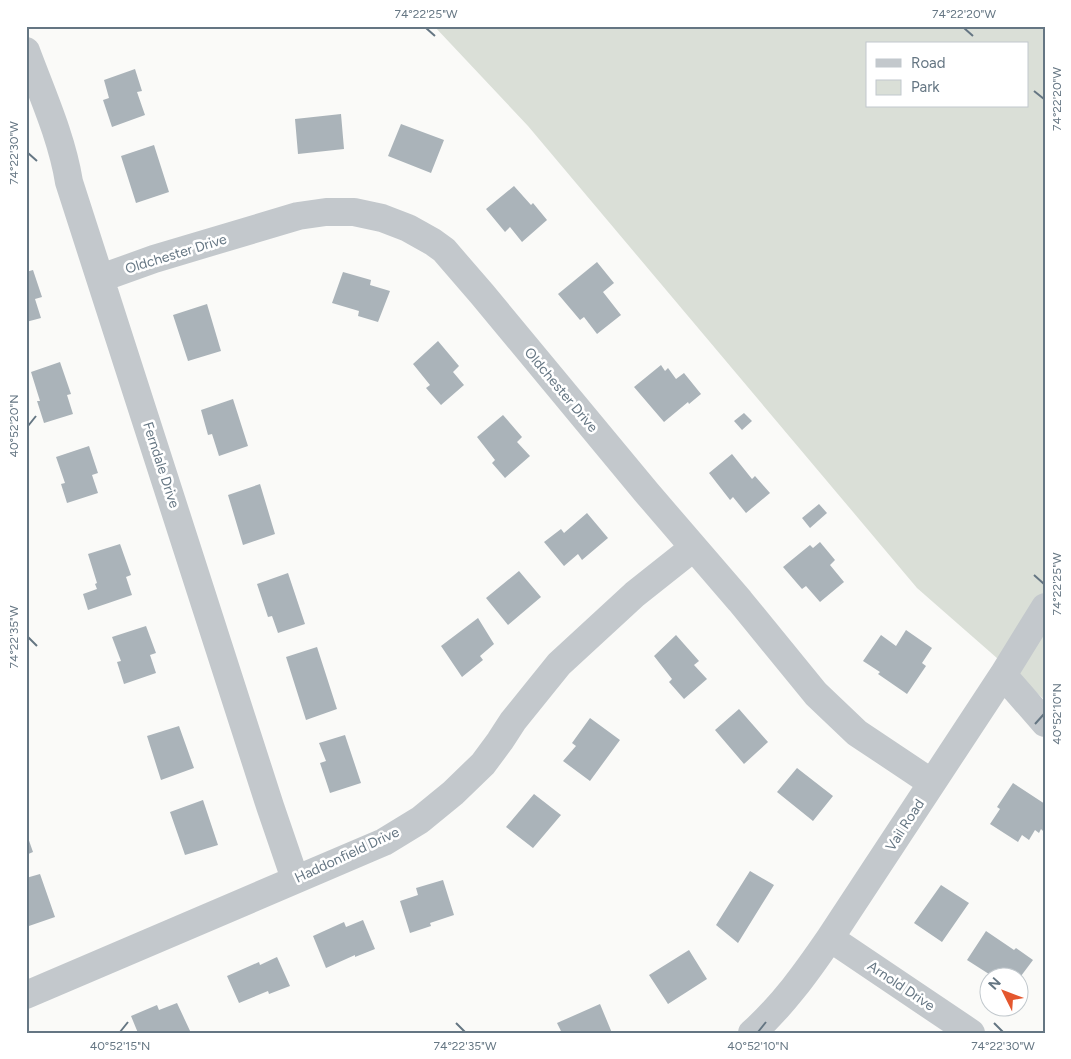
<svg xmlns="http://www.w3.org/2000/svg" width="1071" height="1059" viewBox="0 0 1071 1059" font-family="Figtree,sans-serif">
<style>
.green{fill:#dadfd7;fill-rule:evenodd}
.building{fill:#aab3b9}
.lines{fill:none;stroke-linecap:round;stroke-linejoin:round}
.minor{stroke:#c3c8cc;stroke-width:28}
.ticks{fill:none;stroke:#657683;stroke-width:2}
.labels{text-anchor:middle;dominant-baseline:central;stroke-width:5;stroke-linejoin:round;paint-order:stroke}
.street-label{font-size:14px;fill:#657683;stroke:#fff}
.neatline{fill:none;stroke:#657683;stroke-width:2}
.ticks-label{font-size:12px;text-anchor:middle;fill:#657683}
</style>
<rect width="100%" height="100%" fill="#fafaf8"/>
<path class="green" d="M434,26H1045V700L917,588L528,126ZM867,44H1027V106H867Z"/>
<path class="building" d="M135,69L142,91L137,92L145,115L112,127L103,100L109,98L104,80Z
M341,114L344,149L298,154L295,119Z
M401,124L444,140L431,173L388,156Z
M154,145L169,192L136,203L121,156Z
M514,186L531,205L533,203L547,220L522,242L510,227L505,232L486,209Z
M597,262L614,283L603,292L621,315L597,334L584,317L580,320L558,294Z
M33,270L42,297L35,299L41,318L26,322V272Z
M343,272L371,280L370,285L390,291L378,322L358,316L359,311L332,303Z
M207,304L221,351L188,361L173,315Z
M438,341L459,366L453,372L464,385L441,405L426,388L430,385L413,364Z
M60,362L71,394L67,395L73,414L44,423L37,401H40L31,372Z
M661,365L665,371L668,368L676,379L684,373L701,394L689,404L688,402L664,422L634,387Z
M233,399L248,446L219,456L212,434L208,435L201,410Z
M744,413L752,421L742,430L734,421Z
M503,415L522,437L517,442L530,456L505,478L492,463L495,460L477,437Z
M89,446L98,473L92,475L98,493L67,503L61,484L65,483L56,457Z
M732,454L752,479L755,476L770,493L746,513L733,497L730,500L709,473Z
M260,484L275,534L243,545L228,495Z
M819,504L827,513L810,528L802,518Z
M587,513L608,538L582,560L578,554L564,566L544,542L561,529L564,533Z
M820,542L835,560L830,565L844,582L820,602L806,586L802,589L783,567L810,545L813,548Z
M120,544L131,575L126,577L132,595L88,610L83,594L97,589L95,584L97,583L88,554Z
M519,571L541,597L508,625L486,598Z
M288,573L305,624L278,633L272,616L268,617L257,584Z
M478,618L494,644L480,656L483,660L462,677L441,646Z
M146,626L156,653L150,655L156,673L124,684L117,662L121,661L112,637Z
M906,630L932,648L922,663L926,666L907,694L878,674L880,672L863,661L881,635L896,646Z
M676,635L699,661L694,665L707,679L684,699L669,682L672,679L654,656Z
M317,647L337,709L306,720L286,657Z
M739,709L768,742L744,764L715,730Z
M590,718L620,740L590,781L563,761L576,746L572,743Z
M179,726L194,768L161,780L147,736Z
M345,735L361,783L330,793L320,763L326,761L319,743Z
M797,768L833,796L813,821L777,792Z
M1013,783L1045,804V828L1043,831L1041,829L1039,833L1035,830L1029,840L1022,835L1018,842L990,824L1000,809L997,807Z
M534,794L561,815L533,848L506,827Z
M203,800L218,845L185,855L170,812Z
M26,832L33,852L26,855Z
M750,871L774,885L738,943L716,925Z
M40,874L55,917L26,927V878Z
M443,880L454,915L430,923L431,926L410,933L400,901L418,895L416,888Z
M941,885L969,903L942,942L914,923Z
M363,920L375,949L355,957V955L326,968L313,936L344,922L346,927Z
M986,931L1014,950L1016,948L1033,960L1018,980V976H992L967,960Z
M689,950L707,979L668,1004L649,975Z
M277,957L290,986L269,994L268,991L239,1003L227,976L259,962L260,965Z
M177,1003L191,1033H138L131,1016L157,1005L159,1010Z
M600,1004L612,1033H562L557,1023Z"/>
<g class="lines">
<path class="minor" d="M26,51C42,94 62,138 69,182L270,806L295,879
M101,278L154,259L298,216L326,212H354L382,218L408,228L433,242L444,250L482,294L647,493L740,601L816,694L857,733L932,783
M1003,675L1045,723
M830,938L971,1033
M26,995L384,842L420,820L453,793L483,764L500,741L513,721L559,664L635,594L693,548
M752,1033C783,1005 806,973 830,938L1003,675L1045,607"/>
</g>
<path class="ticks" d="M426,28L435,36M964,28L973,36M1034,91L1044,99M28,153L37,161M28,426L36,416M1034,575L1044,584M28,637L37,646M1035,724L1044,714M456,1023L465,1032M994,1023L1003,1032M120,1032L128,1022M758,1032L766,1022"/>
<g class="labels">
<g class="street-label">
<text transform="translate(176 254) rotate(-17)">Oldchester Drive</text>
<text transform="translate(561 390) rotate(50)">Oldchester Drive</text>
<text transform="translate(161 465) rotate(72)">Ferndale Drive</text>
<text transform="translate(905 825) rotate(-57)">Vail Road</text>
<text transform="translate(347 855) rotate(-25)">Haddonfield Drive</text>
<text transform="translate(901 986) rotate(34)">Arnold Drive</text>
</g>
</g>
<rect width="1071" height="1059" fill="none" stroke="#ffffff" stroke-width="55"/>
<rect x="866" y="42" width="162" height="65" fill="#ffffff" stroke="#c1c8cd"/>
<rect x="876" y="59" width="25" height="8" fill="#c3c8cc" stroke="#c1c8cd"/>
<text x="911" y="68" font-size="15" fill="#657683">Road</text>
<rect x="876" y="80" width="25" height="15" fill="#dadfd7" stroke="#c1c8cd"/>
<text x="911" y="92" font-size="15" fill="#657683">Park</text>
<g transform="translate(1004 992) rotate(312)"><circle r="24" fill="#ffffff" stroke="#c1c8cd"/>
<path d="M0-4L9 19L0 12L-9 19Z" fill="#e4572e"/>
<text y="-8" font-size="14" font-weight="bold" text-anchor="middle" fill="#657683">N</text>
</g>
<rect x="28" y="28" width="1016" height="1004" class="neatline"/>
<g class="ticks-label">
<text x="426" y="18">74°22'25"W</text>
<text x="964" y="18">74°22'20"W</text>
<text transform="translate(1057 99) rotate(-90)" y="4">74°22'20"W</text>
<text transform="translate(14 153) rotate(-90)" y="4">74°22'30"W</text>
<text transform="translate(14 426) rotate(-90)" y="4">40°52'20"N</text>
<text transform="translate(1057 584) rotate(-90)" y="4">74°22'25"W</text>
<text transform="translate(14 637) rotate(-90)" y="4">74°22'35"W</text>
<text transform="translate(1057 714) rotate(-90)" y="4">40°52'10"N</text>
<text x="120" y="1050">40°52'15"N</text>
<text x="465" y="1050">74°22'35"W</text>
<text x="758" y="1050">40°52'10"N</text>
<text x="1003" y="1050">74°22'30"W</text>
</g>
</svg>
